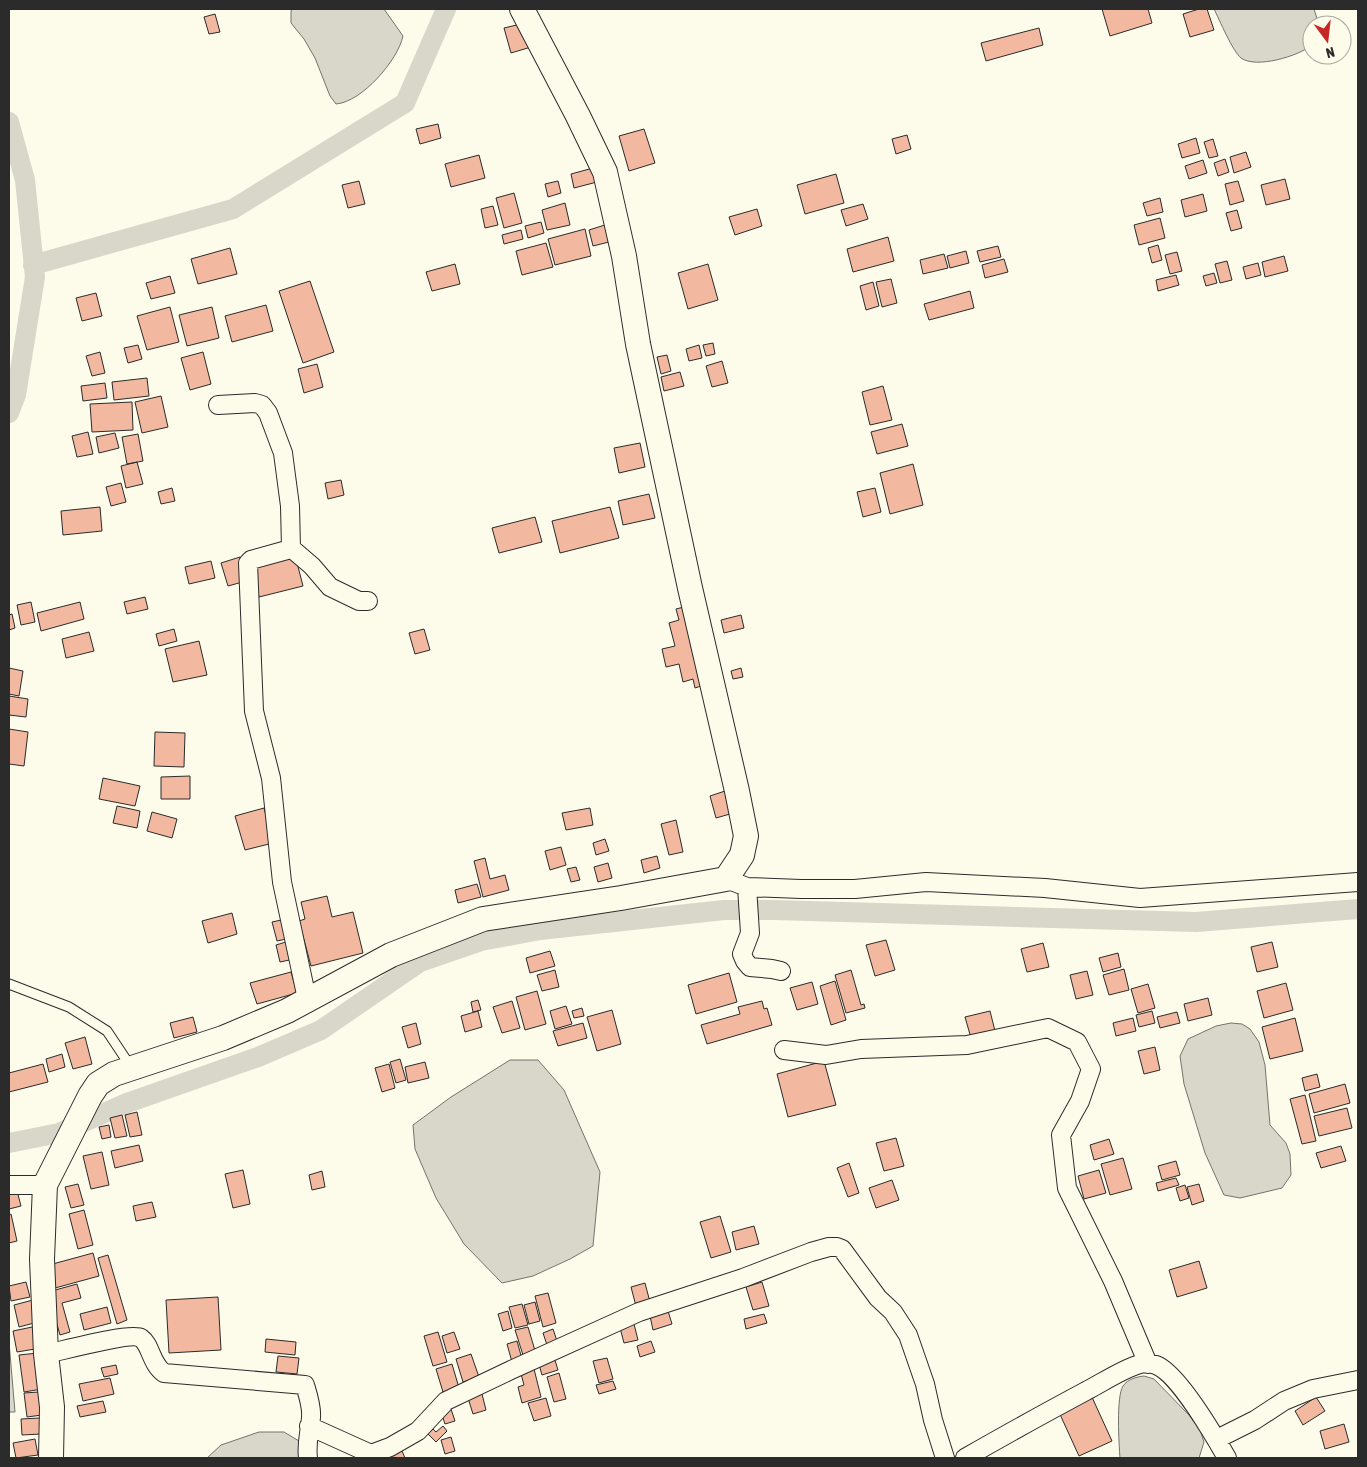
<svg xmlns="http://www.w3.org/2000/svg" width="1367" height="1467" viewBox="0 0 1367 1467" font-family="'Asap Condensed',sans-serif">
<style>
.water{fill:#d8d7c9;stroke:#74746e}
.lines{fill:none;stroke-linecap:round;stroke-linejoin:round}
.canal{stroke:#d8d7c9;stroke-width:20}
.building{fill:#f2b8a0;stroke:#2b2b2b}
.lane-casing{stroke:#2b2b2b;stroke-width:11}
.street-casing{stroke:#2b2b2b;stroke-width:20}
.secondary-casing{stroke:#2b2b2b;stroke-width:26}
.lane{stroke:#fdfbea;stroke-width:9}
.street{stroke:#fdfbea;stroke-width:18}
.secondary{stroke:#fdfbea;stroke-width:24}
</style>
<rect width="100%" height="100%" fill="#fdfbea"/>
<path class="water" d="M292,9H384L403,36C398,60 362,102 336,104L330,96L315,58L304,39L291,23V11Z
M1214,9H1314L1319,25H1312V45C1299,56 1256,69 1241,58C1233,52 1219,19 1214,9Z
M1231,1023L1242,1024L1250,1029L1259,1042L1265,1065L1270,1125L1286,1143L1290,1154L1291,1175L1282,1188L1240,1198L1224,1195L1205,1153L1184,1084L1180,1056L1188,1039L1216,1026Z
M510,1060H538L564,1090L600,1172L593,1246L570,1259L533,1276L502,1283L464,1244L436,1198L415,1149L413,1125L451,1097Z
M9,1342L15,1412H9Z
M1144,1376L1154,1379L1189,1415L1200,1430L1204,1442L1199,1458H1120C1119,1444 1116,1397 1123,1386C1128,1379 1136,1377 1144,1376Z
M259,1432H284L299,1441L304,1458H207L221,1445Z"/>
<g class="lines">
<path class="canal" d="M9,122L25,180L35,277L16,395L9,413
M33,265L233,209L405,103L446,9
M9,1143L59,1133L127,1103L258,1057L321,1030L420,962L481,941L540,930L724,910H774L1196,922L1358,909"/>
</g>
<path class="building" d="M1102,9H1148L1152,23L1110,36Z
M1199,9H1207L1214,30L1190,37L1183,14Z
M215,14L220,32L209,34L204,17Z
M525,23L531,47L511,53L504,28Z
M1039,28L1043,45L986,61L981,43Z
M438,124L441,138L420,144L416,129Z
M644,129L655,163L629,171L619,136Z
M907,135L911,149L896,154L892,139Z
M1196,138L1200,153L1182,158L1178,144Z
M1213,139L1218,156L1209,158L1204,142Z
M1246,152L1251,167L1234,173L1230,157Z
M479,155L485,178L451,187L445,164Z
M1225,159L1229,172L1218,176L1214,163Z
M1203,160L1207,173L1189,179L1185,166Z
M593,168L597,182L574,188L571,174Z
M836,174L844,203L805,214L797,185Z
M1285,179L1290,199L1266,205L1261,185Z
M359,181L365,204L348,208L342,185Z
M558,181L561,193L548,197L545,184Z
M1238,181L1244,201L1230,205L1225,184Z
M514,193L522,223L504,228L496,198Z
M1203,194L1207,211L1185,217L1181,200Z
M1160,198L1163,212L1147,216L1143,203Z
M565,203L570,225L547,230L542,210Z
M863,204L868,219L846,226L841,210Z
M493,206L498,225L485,228L481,209Z
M757,209L762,226L735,235L729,217Z
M1237,210L1242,228L1231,231L1226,213Z
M1160,218L1165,238L1139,245L1134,225Z
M541,222L544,233L528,238L525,226Z
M608,224L613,241L593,246L589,230Z
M585,229L591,256L555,265L548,239Z
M521,230L523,239L504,244L502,235Z
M888,237L894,261L853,272L847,249Z
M546,243L553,267L522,275L516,251Z
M1158,245L1162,260L1152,263L1148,248Z
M998,246L1001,257L980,262L977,251Z
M230,248L237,274L198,284L191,259Z
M966,251L969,263L950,268L947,256Z
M1177,252L1182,271L1170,274L1165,255Z
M944,254L948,268L923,274L920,260Z
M1284,256L1288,271L1265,277L1262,262Z
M1004,259L1008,272L985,278L982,265Z
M1227,261L1232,280L1220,283L1215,264Z
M1258,263L1261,275L1246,279L1243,267Z
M455,264L460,284L432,291L426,272Z
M708,264L718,300L688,309L678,273Z
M1214,273L1217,283L1206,286L1203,276Z
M1176,275L1179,285L1158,291L1156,280Z
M170,276L175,293L151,299L146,283Z
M891,279L897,303L882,307L876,282Z
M310,281L334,352L303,363L279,291Z
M873,282L879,306L866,310L860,286Z
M970,291L974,308L929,320L924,304Z
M96,293L102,316L82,321L76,298Z
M266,305L273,331L232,342L225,316Z
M170,307L179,342L147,350L137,316Z
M212,307L219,338L187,346L179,315Z
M713,343L715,354L706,356L703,345Z
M138,345L142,359L128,363L124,348Z
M699,345L702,358L689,361L686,349Z
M100,352L105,373L92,376L86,356Z
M203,352L211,384L190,390L181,358Z
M667,355L671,371L661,374L657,357Z
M722,361L728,383L712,387L706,366Z
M317,364L323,387L304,393L298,369Z
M680,372L684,386L664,391L661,377Z
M147,378L149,396L114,400L112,382Z
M105,383L107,398L83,401L81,386Z
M883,386L892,420L870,425L862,392Z
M161,396L168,427L142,433L135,402Z
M132,402L133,430L92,432L90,404Z
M902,424L908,446L877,454L871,432Z
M88,432L93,454L77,457L72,436Z
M115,433L119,448L99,453L96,437Z
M138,434L143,461L127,464L122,437Z
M640,443L645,467L619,473L614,448Z
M137,462L143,484L126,488L121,466Z
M913,464L923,505L890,514L880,473Z
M341,480L344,495L328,499L325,483Z
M121,483L126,502L111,506L106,487Z
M172,488L175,501L161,504L158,492Z
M875,488L881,512L863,517L857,492Z
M649,494L655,518L623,525L618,501Z
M100,507L102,531L63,535L61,511Z
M610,507L619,538L560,553L552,521Z
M535,517L542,542L499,553L492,528Z
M295,555L303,586L259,597L252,566Z
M240,557L246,581L228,586L221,563Z
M211,561L215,578L189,584L185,567Z
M145,597L148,609L127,614L124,602Z
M31,602L35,622L21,625L17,605Z
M80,602L84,619L41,631L37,613Z
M684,607L704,685L695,688L693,679L683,682L679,664L666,667L662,649L675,646L669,623L679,620L676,609Z
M12,614L15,628L9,630V615Z
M741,615L744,628L724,633L721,620Z
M174,629L177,641L159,646L156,634Z
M424,629L430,650L415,654L409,633Z
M89,632L94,651L66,658L62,639Z
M199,641L207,675L173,682L165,649Z
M9,668L23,671L19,696L9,694Z
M741,668L743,677L733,679L731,671Z
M9,696L28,699L26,717L9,715Z
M9,729L28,732L24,766L9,764Z
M155,732L185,733L184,767L154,766Z
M190,776V799H161V777Z
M103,778L140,786L135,806L99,799Z
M731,789L737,812L716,818L710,796Z
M117,806L140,811L137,828L113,823Z
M264,808L273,843L245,850L235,816Z
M590,808L593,825L566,830L562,813Z
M152,812L177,819L172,838L147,831Z
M676,820L683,852L669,855L661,824Z
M605,839L609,851L596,855L593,843Z
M561,847L566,865L550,870L545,851Z
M657,856L660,868L644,873L641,860Z
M485,858L490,879L505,875L509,890L483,897L474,861Z
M608,863L612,878L598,882L594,867Z
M576,867L580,880L571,882L567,869Z
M477,884L481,897L458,903L455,890Z
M327,896L332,917L353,912L363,953L311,966L299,921L305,919L301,902Z
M232,913L237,934L208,943L202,921Z
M286,919L291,938L277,941L272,922Z
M886,940L895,970L875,976L866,945Z
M289,941L294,959L280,962L276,945Z
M1272,942L1278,967L1257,972L1251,947Z
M1043,943L1049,967L1027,972L1021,949Z
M550,951L555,966L530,973L526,958Z
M1118,953L1121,967L1103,972L1099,958Z
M1124,969L1129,990L1109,995L1103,975Z
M555,970L559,987L542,991L537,975Z
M851,970L861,1005L864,1004L865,1008L846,1013L835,975Z
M1087,971L1093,995L1076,999L1070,975Z
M291,972L297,993L257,1004L250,983Z
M729,973L737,1002L696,1014L688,985Z
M835,981L846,1020L831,1025L820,986Z
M812,982L818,1004L797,1010L790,988Z
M1286,983L1293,1010L1264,1018L1257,991Z
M1148,984L1155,1008L1138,1013L1131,989Z
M537,991L546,1024L525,1030L516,997Z
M1208,998L1212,1015L1188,1021L1184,1004Z
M478,1000L481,1010L473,1012L471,1002Z
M512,1001L520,1028L502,1033L493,1007Z
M762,1001L764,1009L767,1008L772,1025L707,1044L701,1025L740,1014L738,1007Z
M566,1006L572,1024L555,1029L550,1011Z
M582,1008L584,1016L574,1018L572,1011Z
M612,1010L621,1044L597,1051L587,1017Z
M478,1011L482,1027L465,1032L461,1016Z
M990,1011L995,1031L971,1038L965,1017Z
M1152,1011L1155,1023L1139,1027L1136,1015Z
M1177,1012L1180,1023L1160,1028L1157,1017Z
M193,1017L197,1032L174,1038L170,1023Z
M1133,1018L1136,1031L1116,1036L1113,1023Z
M1295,1018L1303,1051L1270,1059L1262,1027Z
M416,1023L421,1044L408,1048L402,1027Z
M583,1023L587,1038L558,1046L553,1031Z
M85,1037L92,1064L73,1069L65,1043Z
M1155,1047L1160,1070L1144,1074L1138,1051Z
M62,1054L65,1067L49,1072L46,1059Z
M400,1059L406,1080L396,1083L390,1062Z
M824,1061L836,1105L788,1117L777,1074Z
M425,1062L429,1078L408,1083L405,1067Z
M43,1064L48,1082L9,1092V1073Z
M389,1064L395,1088L382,1092L375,1068Z
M1317,1074L1320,1087L1305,1091L1302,1078Z
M1345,1084L1350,1103L1314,1113L1309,1094Z
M1305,1095L1316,1141L1302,1144L1290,1099Z
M1347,1108L1352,1128L1319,1136L1314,1116Z
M137,1112L142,1135L130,1137L125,1115Z
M122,1115L127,1136L115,1138L110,1118Z
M109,1125L111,1137L102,1139L99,1127Z
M896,1138L904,1166L884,1171L876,1143Z
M1109,1139L1114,1154L1094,1160L1090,1145Z
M139,1145L143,1161L115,1168L111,1151Z
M1341,1146L1346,1161L1321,1168L1316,1153Z
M102,1152L109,1185L91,1189L83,1156Z
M1123,1158L1132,1189L1110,1195L1101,1164Z
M1176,1161L1180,1175L1162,1180L1158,1166Z
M849,1163L859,1193L848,1197L837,1168Z
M243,1170L250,1204L233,1208L225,1174Z
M1099,1170L1106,1193L1084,1199L1078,1176Z
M322,1171L325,1187L312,1190L309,1175Z
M1176,1178L1179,1185L1158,1191L1156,1183Z
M892,1180L899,1200L876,1208L869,1188Z
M78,1184L84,1205L71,1208L65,1187Z
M1199,1184L1204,1201L1192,1205L1187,1187Z
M1185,1185L1189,1198L1180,1201L1176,1188Z
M16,1187L21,1206L9,1209V1189Z
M152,1202L156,1217L136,1221L133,1206Z
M84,1210L93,1245L78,1249L69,1214Z
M11,1214L17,1241L9,1243V1215Z
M720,1216L731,1252L711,1258L700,1222Z
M754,1226L759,1244L736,1250L732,1232Z
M93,1253L99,1276L55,1288L49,1265Z
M108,1255L127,1320L117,1324L98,1258Z
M1199,1261L1207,1288L1177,1297L1169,1270Z
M26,1282L30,1297L11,1301L9,1286Z
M762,1282L769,1306L753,1310L746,1287Z
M645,1283L651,1306L637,1310L631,1287Z
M77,1284L81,1298L62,1303L70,1332L60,1335L48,1292Z
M548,1293L556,1323L543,1327L535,1296Z
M218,1297L221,1350L169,1353L166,1300Z
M33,1300L38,1322L19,1327L14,1305Z
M535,1302L540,1321L529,1324L524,1305Z
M522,1304L528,1325L515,1328L509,1307Z
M107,1307L111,1323L84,1330L80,1314Z
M508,1311L512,1328L503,1331L498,1314Z
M668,1311L672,1324L653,1330L650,1316Z
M764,1314L767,1323L746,1329L744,1319Z
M633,1320L638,1340L624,1343L619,1324Z
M37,1326L41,1348L17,1352L13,1331Z
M528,1327L536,1354L524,1358L515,1330Z
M553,1329L558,1344L548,1348L543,1333Z
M438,1332L447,1362L433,1366L424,1336Z
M454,1332L460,1349L447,1353L442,1336Z
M266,1339L296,1342L295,1355L265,1352Z
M517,1341L522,1359L512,1362L507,1344Z
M651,1341L655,1352L640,1357L637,1346Z
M38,1353L42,1389L24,1392L19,1355Z
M471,1354L479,1377L463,1382L456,1359Z
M278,1356L299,1358L297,1374L276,1372Z
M554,1357L558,1370L542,1375L538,1361Z
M607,1358L613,1379L599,1383L593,1361Z
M452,1364L459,1388L443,1392L436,1369Z
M116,1365L118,1374L104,1377L101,1368Z
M533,1365L541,1397L522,1403L518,1387L524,1385L521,1374Z
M559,1373L566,1399L554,1402L547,1377Z
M110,1378L114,1394L83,1401L79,1384Z
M613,1381L616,1389L599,1394L596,1385Z
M39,1392L42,1415L27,1417L24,1393Z
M482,1394L486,1410L473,1414L468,1398Z
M1091,1395L1112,1441L1079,1456L1058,1410Z
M1316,1397L1325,1411L1303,1425L1295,1411Z
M546,1398L551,1416L534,1421L528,1403Z
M103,1401L106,1412L80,1417L77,1406Z
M450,1406L455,1421L445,1424L440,1409Z
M40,1418L41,1434L22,1435L21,1419Z
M1344,1424L1349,1442L1325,1449L1320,1431Z
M443,1426L447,1431L436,1442L428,1434L433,1429L436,1432Z
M451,1437L455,1451L445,1454L441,1440Z
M35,1439L38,1455L16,1458L13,1443Z
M402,1451L405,1458H384V1456Z"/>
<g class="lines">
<g class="lane-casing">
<path id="lane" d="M9,984L69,1007L107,1031L131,1067"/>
</g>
<g class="street-casing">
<path id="street" d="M218,405L255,403L262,405L268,413L283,453L290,506L291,548L287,550L251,560L248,563L254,711L271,778L282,882L307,999
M291,548L312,566L330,587L359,601H368
M726,879L747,887L801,889H855L926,882L1045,888L1140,898L1358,882
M747,887L750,933L742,954L745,961L750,967L772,969L781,971
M784,1050L826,1055L861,1049L967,1045L1048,1028L1077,1042L1091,1069L1080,1101L1061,1135L1067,1188L1113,1281L1148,1364
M9,1185H45
M46,1354C61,1351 131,1332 141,1338C151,1345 151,1364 164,1373L305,1385C308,1395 312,1407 311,1417C310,1433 306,1442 308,1458
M309,1426L371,1454L390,1447L418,1431L446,1401L511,1370L639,1312L743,1278L811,1252L829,1247H837L842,1249L878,1298L893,1312L908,1335L925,1384L933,1420L945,1458
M1217,1439L1255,1420L1284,1401L1313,1389L1358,1380
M965,1458C1005,1435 1045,1413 1086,1391C1100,1384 1121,1370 1137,1365C1142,1363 1150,1363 1156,1365C1178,1373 1215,1437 1227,1458"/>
</g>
<g class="secondary-casing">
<path id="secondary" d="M51,1458L52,1407L46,1354L42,1259L45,1185L90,1096L98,1084L114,1074L223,1038L287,1011L391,955L483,919L621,898L726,879L742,855L746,836L737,791L690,588L638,344L624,256L605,172L578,116L522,9"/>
</g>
<use href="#lane" class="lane"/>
<use href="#street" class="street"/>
<use href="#secondary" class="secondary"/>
</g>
<rect width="1367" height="1467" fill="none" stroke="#2b2b2b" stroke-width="20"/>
<g transform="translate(1327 40) rotate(165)"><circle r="24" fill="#fdfbea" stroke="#a9a89e"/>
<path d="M0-4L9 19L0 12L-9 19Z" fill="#c62828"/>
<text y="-8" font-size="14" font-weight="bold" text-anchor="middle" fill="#2b2b2b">N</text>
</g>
</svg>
